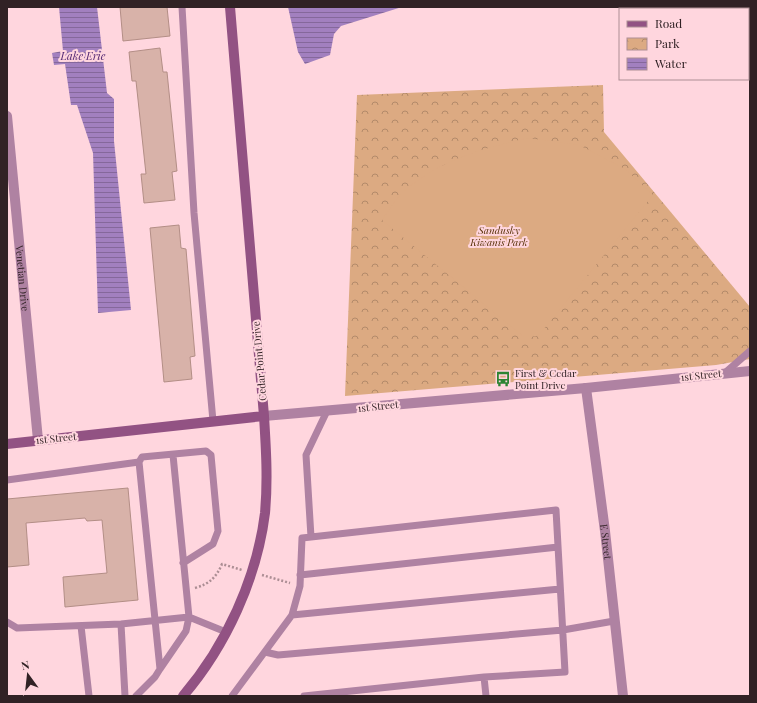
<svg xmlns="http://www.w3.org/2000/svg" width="757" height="703" viewBox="0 0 757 703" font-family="'Playfair Display',serif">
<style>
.park{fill:url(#park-crowns)}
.pitch{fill:#dcaa82}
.water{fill:url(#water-rules)}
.building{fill:#d8b2a9;stroke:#b38e86}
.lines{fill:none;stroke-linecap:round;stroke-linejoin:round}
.path{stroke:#ac8e94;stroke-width:2.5;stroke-dasharray:2 2;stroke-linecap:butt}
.lane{stroke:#af82a2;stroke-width:7}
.street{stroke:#af82a2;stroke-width:10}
.secondary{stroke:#925283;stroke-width:10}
.labels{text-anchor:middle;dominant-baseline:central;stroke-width:4;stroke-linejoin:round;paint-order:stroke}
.park-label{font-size:10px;font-style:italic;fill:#583107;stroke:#ffd6de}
.street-label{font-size:10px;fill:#312225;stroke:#ffd6de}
.poi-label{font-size:10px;fill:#312225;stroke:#ffd6de;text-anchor:start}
.water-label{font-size:11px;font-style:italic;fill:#522671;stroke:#ffd6de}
</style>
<defs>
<pattern id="park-crowns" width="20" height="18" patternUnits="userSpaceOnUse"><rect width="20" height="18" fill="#dcaa82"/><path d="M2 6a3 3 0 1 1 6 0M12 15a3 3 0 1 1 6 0" fill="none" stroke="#b38a6a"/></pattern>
<pattern id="water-rules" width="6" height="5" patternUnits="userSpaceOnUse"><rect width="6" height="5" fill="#a280bf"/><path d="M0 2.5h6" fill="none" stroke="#85689b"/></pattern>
</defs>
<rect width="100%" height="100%" fill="#ffd6de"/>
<path class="park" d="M603,85L604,132L750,307V359L716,365L345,396L357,95Z"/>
<path class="pitch" d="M528,138L579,145L625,169L653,195L538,336L524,337L382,220C389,211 395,199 404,191C440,160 483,148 528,138Z"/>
<path class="water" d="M59,7H97L107,93L114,99V141L131,310L98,313L93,153L77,105H71L65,64L54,65L52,53L63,51Z
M288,7H402L341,26L334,34L330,55L305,64L298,52Z"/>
<path class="building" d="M120,7H167L170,36L123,41Z
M160,48L163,72H167L177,171L172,172L175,200L144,203L141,174H146L136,81H132L129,52Z
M179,225L181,248L186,249L195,356L190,357L192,379L164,382L150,228Z
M128,488L138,600L65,607L63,577L107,573L102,520L87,521L85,518L26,523L29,565L7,567V499Z"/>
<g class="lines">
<path class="path" d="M262,575L290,583
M195,588C209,584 216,578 222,564L242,570"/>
<path class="lane" d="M182,7L194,213L213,421
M726,372L750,351
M7,480L139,462
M311,537L306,455L327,411
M300,575L558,547
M292,615L560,589
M7,622L17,628L121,624L189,617L226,632
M121,624L125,696
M81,626L89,696
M265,652L278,655L563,630L614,621
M160,669L186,631L189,617L173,455
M136,696L155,677L160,669L139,462L142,457L206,451L211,455L218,531L213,544L183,563
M232,696L292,615L300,586L302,538L556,510L565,672L484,677L486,696
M304,696L484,677"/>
<g class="street">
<path id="s1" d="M7,116L38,440"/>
<path id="s2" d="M586,388L605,531L623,696"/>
<path d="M264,416L586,388L750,371"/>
</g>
<path class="secondary" d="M7,444L264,416
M183,696C226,646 257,578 265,513C268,480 266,448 264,416L230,7"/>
</g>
<defs>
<g id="bus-bare" transform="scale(1.2)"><path d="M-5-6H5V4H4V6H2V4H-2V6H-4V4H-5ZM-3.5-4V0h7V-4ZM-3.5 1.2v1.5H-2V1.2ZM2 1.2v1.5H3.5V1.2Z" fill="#2d8433" stroke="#ffd6de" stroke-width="2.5" paint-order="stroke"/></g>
</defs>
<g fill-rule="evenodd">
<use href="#bus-bare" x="503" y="379"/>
</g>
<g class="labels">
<g class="park-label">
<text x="499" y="230">Sandusky<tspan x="499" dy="12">Kiwanis Park</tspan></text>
</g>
<g class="street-label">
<text stroke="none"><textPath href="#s1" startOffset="163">Venetian Drive</textPath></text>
<text transform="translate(259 361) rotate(-95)">Cedar Point Drive</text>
<text transform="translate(701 375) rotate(-6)">1st Street</text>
<text transform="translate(378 406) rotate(-6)">1st Street</text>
<text transform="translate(56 438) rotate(-6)">1st Street</text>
<text stroke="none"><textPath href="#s2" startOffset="155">E Street</textPath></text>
</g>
<g class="poi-label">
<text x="515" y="373">First &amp; Cedar<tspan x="515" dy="12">Point Drive</tspan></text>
</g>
<g class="water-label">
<text x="83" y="55">Lake Erie</text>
</g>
</g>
<rect width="757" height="703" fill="none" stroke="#312225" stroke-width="16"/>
<rect x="619" y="8" width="130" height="72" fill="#ffd6de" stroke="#ad8e94"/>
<rect x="627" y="21" width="20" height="6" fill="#925283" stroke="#ad8e94"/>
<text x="655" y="28" font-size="12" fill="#312225">Road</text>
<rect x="627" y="38" width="20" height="12" fill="url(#park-crowns)" stroke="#ad8e94"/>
<text x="655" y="48" font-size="12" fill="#312225">Park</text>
<rect x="627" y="58" width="20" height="12" fill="url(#water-rules)" stroke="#ad8e94"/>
<text x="655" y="68" font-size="12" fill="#312225">Water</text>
<g transform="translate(28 675) rotate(345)" stroke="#ffd6de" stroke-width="3" paint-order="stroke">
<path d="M0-3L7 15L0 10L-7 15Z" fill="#312225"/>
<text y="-6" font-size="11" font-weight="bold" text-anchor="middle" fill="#312225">N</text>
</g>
</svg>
